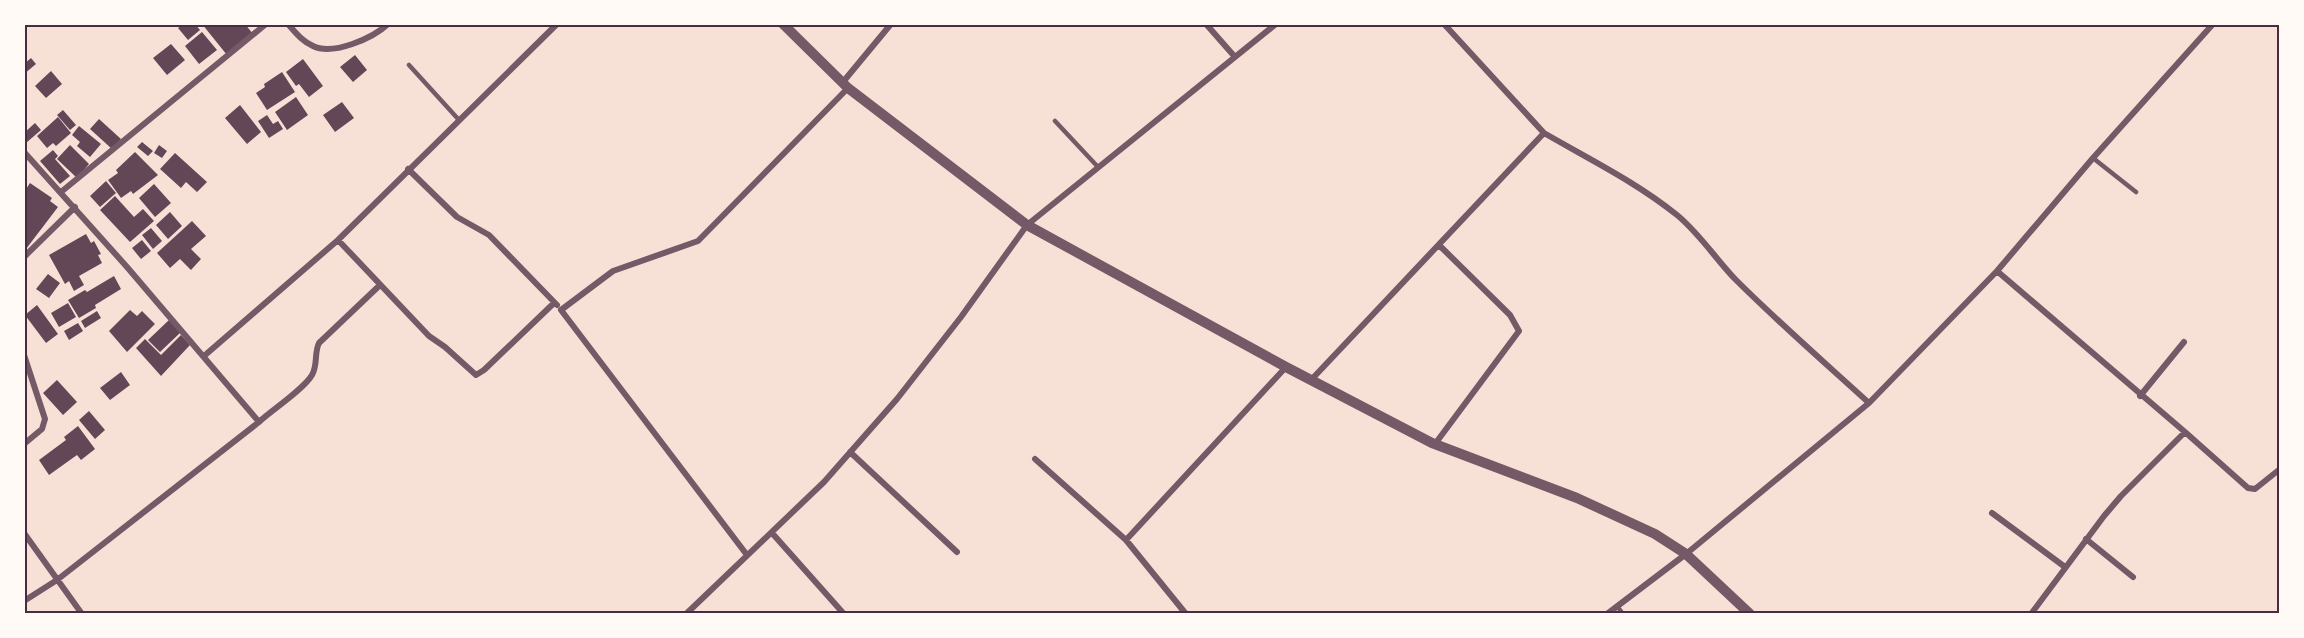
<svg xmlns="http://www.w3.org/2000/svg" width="2304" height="638" viewBox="0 0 2304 638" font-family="'Golos Text',sans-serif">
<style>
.building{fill:#644757}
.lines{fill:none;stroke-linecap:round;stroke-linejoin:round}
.service{stroke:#755966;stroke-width:4.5}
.minor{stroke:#755966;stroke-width:6}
.tertiary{stroke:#755966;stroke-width:10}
.neatline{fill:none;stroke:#4a2c40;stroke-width:2}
</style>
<rect width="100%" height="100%" fill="#f7e1d7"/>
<path class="building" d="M184,24H195L200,30L188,40L178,28Z
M202,24H245L253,34L227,55Z
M202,32L217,50L199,64L185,46Z
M171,44L185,60L167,75L153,58Z
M355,55L367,70L353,82L340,67Z
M31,58L36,64L24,74V64Z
M303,59L323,86L309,97L299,84L296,86L286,72Z
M51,71L62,84L46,98L35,86Z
M282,72L295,92L267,110L256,93L265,87L264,84Z
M296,97L308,115L287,130L275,112Z
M342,102L354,118L335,132L323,115Z
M240,105L261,132L247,144L225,118Z
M63,110L76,125L70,130L57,115Z
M267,115L273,124L278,121L283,129L269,138L258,121Z
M58,117L71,133L56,146L53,143L47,148L37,136Z
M99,119L121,139L112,149L90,129Z
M35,123L41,130L26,143L24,133Z
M79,126L101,144L90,157L77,146L80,142L72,135Z
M142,142L153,151L148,156L137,147Z
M70,145L89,164L77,178L57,159Z
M159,145L167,151L162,158L154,153Z
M53,150L58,156L55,159L70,176L60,184L40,161Z
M135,152L158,175L133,194L131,191L121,198L108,180L118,173L116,170Z
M175,153L207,182L197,192L186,182L181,188L160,169Z
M106,181L116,193L100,207L90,196Z
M30,183L52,198L50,201L58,207L26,249L24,247V192Z
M154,184L171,203L155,217L139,198Z
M115,196L134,217L143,209L154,221L130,242L100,210Z
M170,212L182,226L168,239L156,225Z
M192,221L206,236L191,249L201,259L191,270L180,259L170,268L157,253Z
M151,228L162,241L153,249L142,235Z
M86,234L91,243L94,241L101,254L98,255L102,263L79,276L84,285L74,291L69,281L65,284L49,255Z
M142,240L151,251L141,259L132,248Z
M48,274L60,283L49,298L36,289Z
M114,276L121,289L95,305L96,308L79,318L68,300L85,290L87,292Z
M68,303L76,317L59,327L51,313Z
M37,305L58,334L46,343L25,315Z
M130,310L137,316L142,311L155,324L127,352L109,331Z
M97,311L101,318L85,328L81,321Z
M169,320L181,332L160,352L148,340Z
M78,323L83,331L69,340L64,331Z
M181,335L190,345L161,376L136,348L145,339L161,355Z
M121,372L130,385L110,400L100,388Z
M57,380L77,402L63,415L43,393Z
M89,411L105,430L95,439L79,420Z
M78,426L95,449L81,460L77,455L49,475L39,460L66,440L64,437Z"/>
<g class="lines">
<path class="service" d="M409,65L459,120
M1055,121L1098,167
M2093,158L2136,192
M1617,606L1623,614"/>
<path class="minor" d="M288,24C296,33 302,41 313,46C333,56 373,38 388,24
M1206,24L1235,57
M843,82L891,24
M1544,133C1589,159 1636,182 1677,215C1699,233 1715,258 1735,279C1778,322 1824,362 1869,403
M24,152L127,267L259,422L57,580L24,601
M408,169L457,217L489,235L557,305
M61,192L266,24
M338,240L429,336L445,347L476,375L484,370L554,303
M24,257L75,207
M1997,271L2185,432
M24,355L45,419L42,429L24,444
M204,356L338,240L557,24
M1312,379L1544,133L1444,24
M2140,396L2184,342
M259,422C272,410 304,389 312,375C318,365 314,353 319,343L380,285
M1435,444L1519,331L1510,315L1439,245
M850,452L957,552
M1035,459L1126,540L1186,614
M1992,513L2065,567
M24,533L82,614
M772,533L844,614
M2086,539L2133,577
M1126,540L1286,367
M747,555L561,310L613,271L698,241L848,88
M686,614L824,482L897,399L961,317L1027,225L1276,24
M1607,614L1686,554L1869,403L1997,271L2093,158L2213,24
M2031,614L2104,516L2121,496L2185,432L2248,488L2255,489L2280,469"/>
<path class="tertiary" d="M783,24L848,88L1027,225L1286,367L1432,443L1577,498L1655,534L1686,554L1750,614"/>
</g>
<rect width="2304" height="638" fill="none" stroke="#fffaf5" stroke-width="51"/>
<rect x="26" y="26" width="2252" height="586" class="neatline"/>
</svg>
